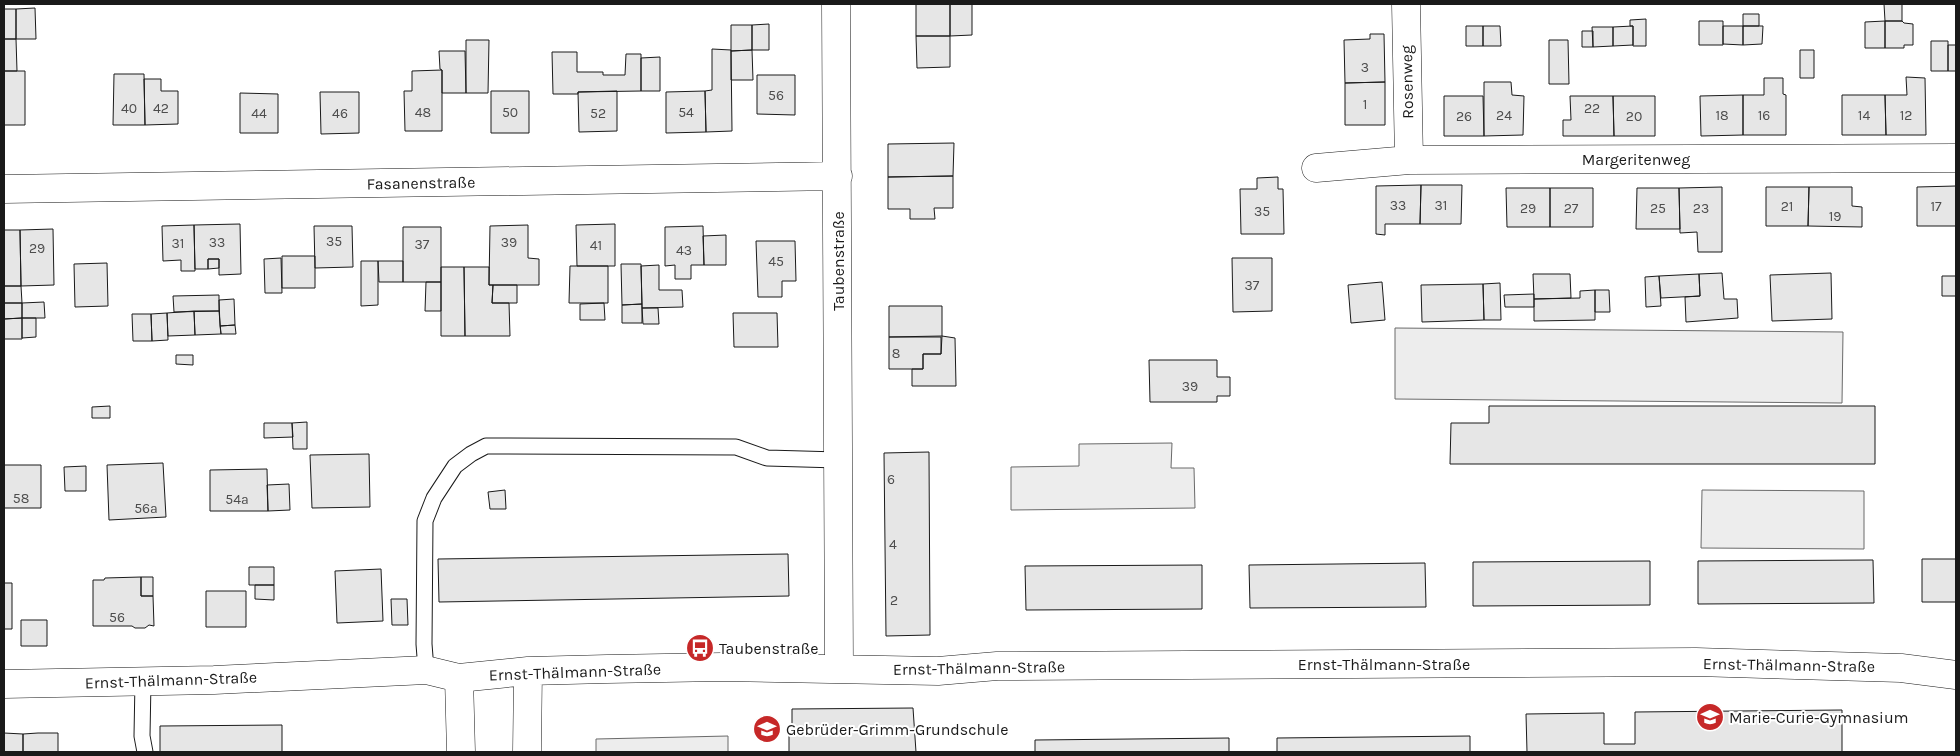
<svg xmlns="http://www.w3.org/2000/svg" width="1960" height="756" viewBox="0 0 1960 756" font-family="Karla,sans-serif">
<style>
.built{fill:#ededed;stroke:#6a6a6a}
.building{fill:#e6e6e6;stroke:#1a1a1a}
.lines{fill:none;stroke-linecap:round;stroke-linejoin:round}
.lane-casing{stroke:#1a1a1a;stroke-width:17}
.street-casing{stroke:#1a1a1a;stroke-width:29}
.lane{stroke:#fff;stroke-width:15}
.street{stroke:#fff;stroke-width:28}
.labels{text-anchor:middle;dominant-baseline:central;stroke-width:4;stroke-linejoin:round;paint-order:stroke}
.number-label{font-size:14px;fill:#4d4d4d}
.street-label{font-size:16px;fill:#1a1a1a;stroke:#fff}
.poi-label{font-size:16px;fill:#1a1a1a;stroke:#fff;text-anchor:start}
</style>
<rect width="100%" height="100%" fill="#fff"/>
<path class="built" d="M1395,328L1843,332L1842,403L1395,399Z
M1172,443L1171,468H1194L1195,508L1011,510V467L1079,466V444Z
M1702,490L1864,491V549L1701,548Z
M728,736V752H596V739Z"/>
<path class="building" d="M916,4H950V36H916Z
M950,4H972V35L950,36Z
M1884,4H1902V21H1885Z
M35,8L36,39H16V9Z
M4,9H16V39H4Z
M1743,14H1759V26H1743Z
M1646,19V46H1633V26H1630V20Z
M1699,21H1723V45H1699Z
M1885,21H1902L1904,23L1913,24V45H1904V48H1885Z
M1885,21V48H1865V22Z
M769,24V50H752V25Z
M731,25H752V50L731,51Z
M1466,26H1483V46H1466Z
M1483,26H1500L1501,46H1483Z
M1633,26V45L1613,46V27Z
M1723,26H1743V45L1723,44Z
M1743,26H1763L1762,44L1743,45Z
M1592,27H1613V46L1593,47Z
M1582,31H1593V47H1582Z
M1370,34H1384L1385,82L1345,83L1344,40L1370,39Z
M916,36H950V67L917,68Z
M4,39H16L17,71H4Z
M466,40H489L488,93H466Z
M1549,40H1568L1569,84H1549Z
M1931,41H1948V71H1931Z
M1948,45H1956V71H1948Z
M712,49L731,50L732,131L706,132L705,91L712,90Z
M752,50L753,80H731V51Z
M1800,50H1814V78H1800Z
M439,51H465L466,93H442V70L440,69Z
M552,52H577V72H603V75H625L626,54H641V91L578,92V94H553Z
M660,57V91H641V58Z
M442,70V131H405L404,91H412V71Z
M4,71H25V125H4Z
M114,74H144L145,125H113Z
M757,75H795V115L757,114Z
M1906,77L1925,78L1926,135H1886L1885,95H1907Z
M1764,78H1783V94L1786,95V135H1743V95H1764Z
M144,79H161V91H178V124L145,125Z
M1385,82V125H1345V83Z
M1484,82H1511L1512,95L1524,96L1523,135L1484,136Z
M491,91H529V133H491Z
M617,91V131L579,132L578,92Z
M705,91L706,132L666,133V92Z
M320,92H359V133L321,134Z
M240,93L278,94V133H240Z
M1743,95V135L1701,136L1700,96Z
M1842,95H1885L1886,135H1842Z
M1444,96H1483L1484,136H1444Z
M1570,96H1613L1614,136H1563V120H1571Z
M1613,96H1655V136H1614Z
M954,143L953,176L888,177V144Z
M953,176V208H934L935,219H910V209H888V177Z
M1278,177V189H1283L1284,234H1241L1240,189H1257V178Z
M1421,185L1420,224H1385V235L1376,234V186Z
M1421,185H1462L1461,224H1420Z
M1956,186V226H1917V187Z
M1722,187V252H1698L1697,232L1680,233L1679,188Z
M1766,187H1809L1808,226H1766Z
M1809,187H1852V206L1862,207V227L1808,226Z
M1506,188H1550V227H1507Z
M1550,188H1593V227H1550Z
M1637,188H1679L1680,229H1636Z
M240,224L241,274L219,275V259H208V269H195L194,225Z
M615,224V266H577L576,225Z
M194,225L195,271H181V260L163,261L162,226Z
M528,225V258L539,259V285H489L490,226Z
M314,226H352L353,267L315,268Z
M703,226L704,265H691V279H675V265L665,266V227Z
M403,227H441V282H403Z
M53,229L54,285L21,286L20,230Z
M4,230H20L21,286H4Z
M726,235V265H704L703,236Z
M756,241H795L796,281H782V297H758Z
M282,256H315V288H282Z
M281,258L282,293H265L264,259Z
M1232,258H1272V311L1233,312Z
M208,259H219V268L208,269Z
M361,261H378V305L361,306Z
M378,261H403V282H379Z
M107,263L108,306L75,307L74,264Z
M621,264H641L642,304L622,305Z
M659,265V290H682L683,307L642,308L641,266Z
M570,266H608V303H569Z
M441,267H464L465,336H441Z
M464,267H489V285H493L492,303H509L510,336H465Z
M1722,273L1724,299H1737L1738,318L1686,322L1685,297L1700,296L1699,274Z
M1831,273L1832,319L1772,321L1770,275Z
M1533,274H1570L1571,298L1534,299Z
M1699,274L1700,296L1661,298L1659,276Z
M1659,276L1661,306L1646,307L1645,277Z
M1942,276H1956V296H1942Z
M426,282H441V311H425Z
M1382,282L1385,320L1351,323L1348,285Z
M1500,283L1501,320H1484L1483,284Z
M1483,284L1484,320L1422,322L1421,285Z
M493,285H517V303H492Z
M4,286H21L22,303H4Z
M1595,290H1609L1610,312H1595Z
M1595,290V320L1534,321V299L1580,298V291Z
M1534,294V307H1505L1504,295Z
M219,295V311L174,312L173,296Z
M234,299L235,325L220,326L219,300Z
M44,302L45,318H22V303Z
M4,303H22V318L4,319Z
M604,303L605,320H580V304Z
M642,304V323H622V305Z
M889,306H942V336L889,337Z
M642,308H658L659,324H643Z
M194,311H219L221,334L195,335Z
M194,311L195,335L168,336L167,313Z
M167,313L168,340L152,341L151,314Z
M733,313H777L778,347H734Z
M132,314H151L152,341H133Z
M22,318H36V337L22,338Z
M22,318V339H4V319Z
M235,325L236,334H221L220,326Z
M942,336L955,338L956,386H912V369H923V354H941Z
M889,337H941V354H923V369H889Z
M176,355H193V365L176,364Z
M1149,360H1217V377H1230V396H1217V402H1150Z
M110,406V418H92V407Z
M1489,406H1875V464H1450L1451,423H1489Z
M307,422V449H293L292,423Z
M264,423H292L293,437L264,438Z
M929,452L930,635L886,636L884,453Z
M369,454L370,507L312,508L310,455Z
M163,463L166,517L109,520L107,465Z
M4,465H41V508H4Z
M86,466V491H65L64,467Z
M267,469L268,511H210V470Z
M289,484L290,510L268,511L267,485Z
M505,490L506,509H490L488,492Z
M788,554L789,596L439,602L438,559Z
M1922,559H1956V602H1922Z
M1873,560L1874,603L1698,604V561Z
M1650,561V605L1473,606V562Z
M1425,563L1426,607L1250,608L1249,565Z
M1202,565V609L1026,610L1025,566Z
M249,567H274V585H249Z
M381,569L383,621L337,623L335,571Z
M141,577V596H153L154,626L149,625L145,628H135L132,626H93V580H104L105,578Z
M141,577H153V596H141Z
M4,583H12V629H4Z
M255,585H274V600L255,599Z
M206,591H246V627H206Z
M391,599H407L408,625H392Z
M21,620H47V646H21Z
M913,708L916,752H789V731H792V709Z
M1842,710V752H1527L1526,714L1604,713V744H1635V712Z
M282,725V752H160V726Z
M4,733L23,734V752H4Z
M38,733H58V752H23V734Z
M1470,736V752H1277V738Z
M1229,738V752H1035V740Z"/>
<g class="lines">
<g class="lane-casing">
<path id="lane" d="M426,670L424,644L425,521L434,498L455,466L471,454L486,446L736,447L767,458L838,460
M143,681L142,736L145,752"/>
</g>
<g class="street-casing">
<path id="street" d="M836,4L839,668
M1406,4L1409,160
M1316,168L1409,160L1956,158
M4,189L838,176
M459,678L461,752
M4,684L214,680L426,670L459,678L528,671L607,669L722,667L938,671L997,666L1696,662L1901,668L1956,675
M527,752L528,671"/>
</g>
<use href="#lane" class="lane"/>
<use href="#street" class="street"/>
</g>
<defs>
<g id="bus-disc" transform="scale(1.4375)"><circle r="9.5" fill="#c62828" stroke="#fff"/><path d="M-5-6H5V4H4V6H2V4H-2V6H-4V4H-5ZM-3.5-4V0h7V-4ZM-3.5 1.2v1.5H-2V1.2ZM2 1.2v1.5H3.5V1.2Z" fill="#fff"/></g>
<g id="school-disc" transform="scale(1.4375)"><circle r="9.5" fill="#c62828" stroke="#fff"/><path d="M0-5L7-2L0 1L-7-2ZM-4 1L0 2.5L4 1V4Q0 6-4 4Z" fill="#fff"/></g>
</defs>
<g fill-rule="evenodd">
<use href="#bus-disc" x="700" y="648"/>
<use href="#school-disc" x="1710" y="717"/>
<use href="#school-disc" x="767" y="729"/>
</g>
<g class="labels">
<g class="number-label">
<text x="1365" y="67">3</text>
<text x="776" y="95">56</text>
<text x="1365" y="104">1</text>
<text x="129" y="108">40</text>
<text x="161" y="108">42</text>
<text x="1592" y="108">22</text>
<text x="423" y="112">48</text>
<text x="510" y="112">50</text>
<text x="686" y="112">54</text>
<text x="259" y="113">44</text>
<text x="340" y="113">46</text>
<text x="598" y="113">52</text>
<text x="1504" y="115">24</text>
<text x="1722" y="115">18</text>
<text x="1764" y="115">16</text>
<text x="1864" y="115">14</text>
<text x="1906" y="115">12</text>
<text x="1464" y="116">26</text>
<text x="1634" y="116">20</text>
<text x="1398" y="205">33</text>
<text x="1441" y="205">31</text>
<text x="1787" y="206">21</text>
<text x="1936" y="206">17</text>
<text x="1528" y="208">29</text>
<text x="1571" y="208">27</text>
<text x="1658" y="208">25</text>
<text x="1701" y="208">23</text>
<text x="1262" y="211">35</text>
<text x="1835" y="216">19</text>
<text x="334" y="241">35</text>
<text x="217" y="242">33</text>
<text x="509" y="242">39</text>
<text x="178" y="243">31</text>
<text x="422" y="244">37</text>
<text x="596" y="245">41</text>
<text x="37" y="248">29</text>
<text x="684" y="250">43</text>
<text x="776" y="261">45</text>
<text x="1252" y="285">37</text>
<text x="896" y="353">8</text>
<text x="1190" y="386">39</text>
<text x="891" y="479">6</text>
<text x="21" y="498">58</text>
<text x="237" y="499">54a</text>
<text x="146" y="508">56a</text>
<text x="893" y="544">4</text>
<text x="894" y="600">2</text>
<text x="117" y="617">56</text>
</g>
<g class="street-label">
<text transform="translate(1407 82) rotate(-91)">Rosenweg</text>
<text x="1636" y="159">Margeritenweg</text>
<text transform="translate(421 183) rotate(-1)">Fasanenstraße</text>
<text transform="translate(838 261) rotate(-90)">Taubenstraße</text>
<text x="1384" y="664">Ernst-Thälmann-Straße</text>
<text transform="translate(1789 665) rotate(1)">Ernst-Thälmann-Straße</text>
<text transform="translate(979 668) rotate(-1)">Ernst-Thälmann-Straße</text>
<text transform="translate(575 672) rotate(-2)">Ernst-Thälmann-Straße</text>
<text transform="translate(171 680) rotate(-2)">Ernst-Thälmann-Straße</text>
</g>
<g class="poi-label">
<text x="719" y="648">Taubenstraße</text>
<text x="1729" y="717">Marie-Curie-Gymnasium</text>
<text x="786" y="729">Gebrüder-Grimm-Grundschule</text>
</g>
</g>
<rect width="1960" height="756" fill="none" stroke="#1a1a1a" stroke-width="10"/>
</svg>
